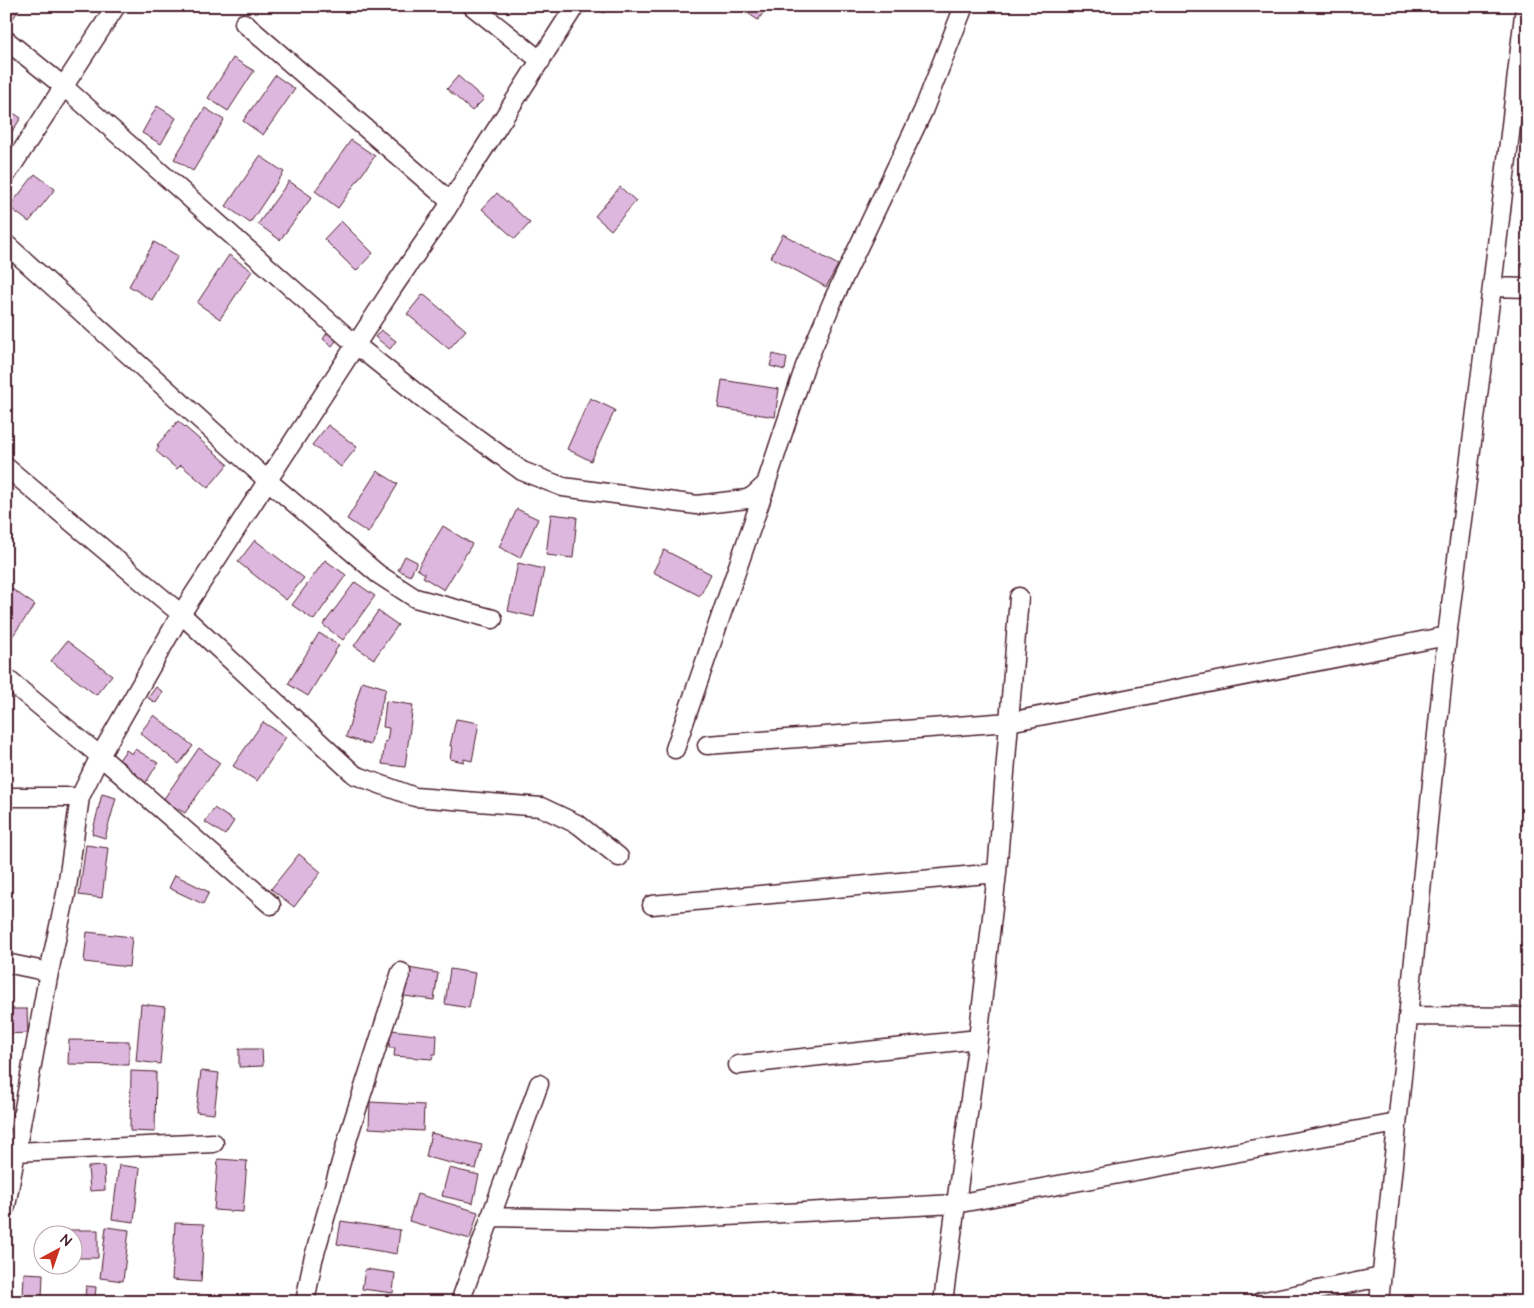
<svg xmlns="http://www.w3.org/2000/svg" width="1534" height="1308" viewBox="0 0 1534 1308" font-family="'Architects Daughter',sans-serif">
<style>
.building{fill:#deb7df;stroke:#4a1f2b}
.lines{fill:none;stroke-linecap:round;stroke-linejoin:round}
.minor-casing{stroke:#4a1f2b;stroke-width:21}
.minor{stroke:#fff;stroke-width:18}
</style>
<rect width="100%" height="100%" fill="#fff"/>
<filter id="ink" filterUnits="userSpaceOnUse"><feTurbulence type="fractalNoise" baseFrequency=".02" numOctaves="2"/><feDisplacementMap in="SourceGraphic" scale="10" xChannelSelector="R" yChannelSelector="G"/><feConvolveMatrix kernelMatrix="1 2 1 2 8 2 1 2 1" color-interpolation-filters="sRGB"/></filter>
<g filter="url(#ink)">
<path class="building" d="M6,6H21L9,25L6,24Z
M596,6H609L604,13Z
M737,6H768L758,20Z
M233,58L254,71L228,111L208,98Z
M275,75L295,89L263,135L243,121Z
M458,76L484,99L472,111L447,89Z
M157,106L176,118L161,144L142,133Z
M6,108L21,118L7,139H6Z
M205,108L224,120L193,171L174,159Z
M351,140L375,156L338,208L315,191Z
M260,156L284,172L250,223L226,206Z
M35,174L55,189L29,222L9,207Z
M289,181L312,197L280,240L258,224Z
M620,187L636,201L611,230L595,216Z
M497,193L530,223L515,239L482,209Z
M341,221L373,253L356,271L324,239Z
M783,234L838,265L826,287L771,257Z
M154,242L178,256L152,300L129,286Z
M229,255L252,271L220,319L197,303Z
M423,294L466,330L449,349L407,314Z
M329,330L339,337L332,346L323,339Z
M381,330L396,341L390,349L375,337Z
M773,354L787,358L785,370L770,366Z
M722,380L779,389L775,417L718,408Z
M590,398L615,410L591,461L567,449Z
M178,421L228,464L208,488L181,465L177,469L156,451L159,447L157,445Z
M328,425L357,447L341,467L312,445Z
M377,471L398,484L368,533L347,519Z
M517,509L538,519L520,558L499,547Z
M551,514L577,517L573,558L546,555Z
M443,526L472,544L444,590L423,577L425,574L417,569Z
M255,540L304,578L286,600L238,562Z
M664,550L711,574L700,596L653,572Z
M405,556L417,562L410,576L398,570Z
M325,560L346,575L314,620L292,605Z
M518,563L544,569L534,617L508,611Z
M355,582L375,596L343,640L323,625Z
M12,589L35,605L6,645V597Z
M378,611L398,625L374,659L354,646Z
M319,633L339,645L308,696L288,684Z
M67,641L112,675L96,695L51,661Z
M362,681L386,688L370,745L346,737Z
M156,687L163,692L156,703L148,698Z
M386,701L413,705L405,767L382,764L385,741L387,742L389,728L383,727Z
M154,715L193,746L179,764L140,733Z
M456,719L479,723L472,761L464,759V762L450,759L452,746H450Z
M263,722L286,737L257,781L233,766Z
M199,748L220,763L185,813L163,800Z
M135,749L158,763L145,784L122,771L126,764L119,760L126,750L132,754Z
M102,794L116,798L105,838L92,834Z
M214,808L234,821L225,835L205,822Z
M86,845L108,848L102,898L79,895Z
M299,854L321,872L294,907L271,889Z
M175,875L209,892L203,904L169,888Z
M87,932L132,937L129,967L84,962Z
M408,968L438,973L434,1000L404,996Z
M450,969L475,973L469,1008L445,1004Z
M141,1004L165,1007L160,1064L136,1061Z
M6,1009H27L28,1033L6,1034Z
M391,1030L437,1035L436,1054H433L432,1059L394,1056L395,1048H389Z
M69,1040L129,1041V1065L68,1064Z
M239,1049H262L263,1066L239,1067Z
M131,1071L156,1072L155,1132L130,1131Z
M201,1071L219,1073L214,1114L196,1112Z
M370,1102L424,1105L423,1131L369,1128Z
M431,1133L482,1145L476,1169L426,1157Z
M218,1159L247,1161L243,1212L214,1210Z
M119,1165L140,1168L134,1222L112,1219Z
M104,1166L105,1190L90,1191L88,1167Z
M449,1168L479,1175L473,1203L442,1196Z
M417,1194L478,1212L470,1239L409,1221Z
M341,1221L400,1230L397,1254L337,1244Z
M175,1223L204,1224L201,1282L172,1280Z
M106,1227L129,1230L123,1281L100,1278Z
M51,1230H98V1258H72V1236H51Z
M365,1269L395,1273L393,1293L362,1289Z
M24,1273L43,1274L42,1299L23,1298Z
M86,1286L96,1287L95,1298L85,1297Z"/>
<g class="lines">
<g class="minor-casing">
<path id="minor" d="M472,6L541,61
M244,23L451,202
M6,40L63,86L356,345L425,400L522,471L563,487L697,505L747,499L754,495L766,484L805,366L834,298L923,111L964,6
M6,175L116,6
M6,244L267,480L378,574L415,598L493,619
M1492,287L1528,288
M6,467L181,614L355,775L415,797L541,807L579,825L619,857
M6,678L100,756L271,905
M707,745L1009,722L1447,636
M675,749L766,485
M6,797H80
M652,905L997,873
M6,963L49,972
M1408,1016L1528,1017
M738,1065L978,1039
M15,1152L214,1143
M6,1206L49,972L66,894L80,797L100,756L181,614L392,289L446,210L469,172L575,6
M490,1217L652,1220L955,1204L1397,1123
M305,1302L313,1260L349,1134L401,972
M460,1302L539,1084
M943,1302L978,1039L997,873L1019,597
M1260,1302L1381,1277
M1379,1302L1447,636L1492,287L1525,6"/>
</g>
<use href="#minor" class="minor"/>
</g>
</g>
<rect width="1534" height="1308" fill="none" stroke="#fff" stroke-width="25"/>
<rect x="12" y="12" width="1509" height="1283" fill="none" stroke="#4a1f2b" stroke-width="2" filter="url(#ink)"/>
<g transform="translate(58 1250) rotate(40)"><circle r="24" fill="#ffffff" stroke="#b7a5aa"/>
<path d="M0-4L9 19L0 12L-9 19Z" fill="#c8321e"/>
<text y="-8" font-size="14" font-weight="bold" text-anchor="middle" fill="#4a1f2b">N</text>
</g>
</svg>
